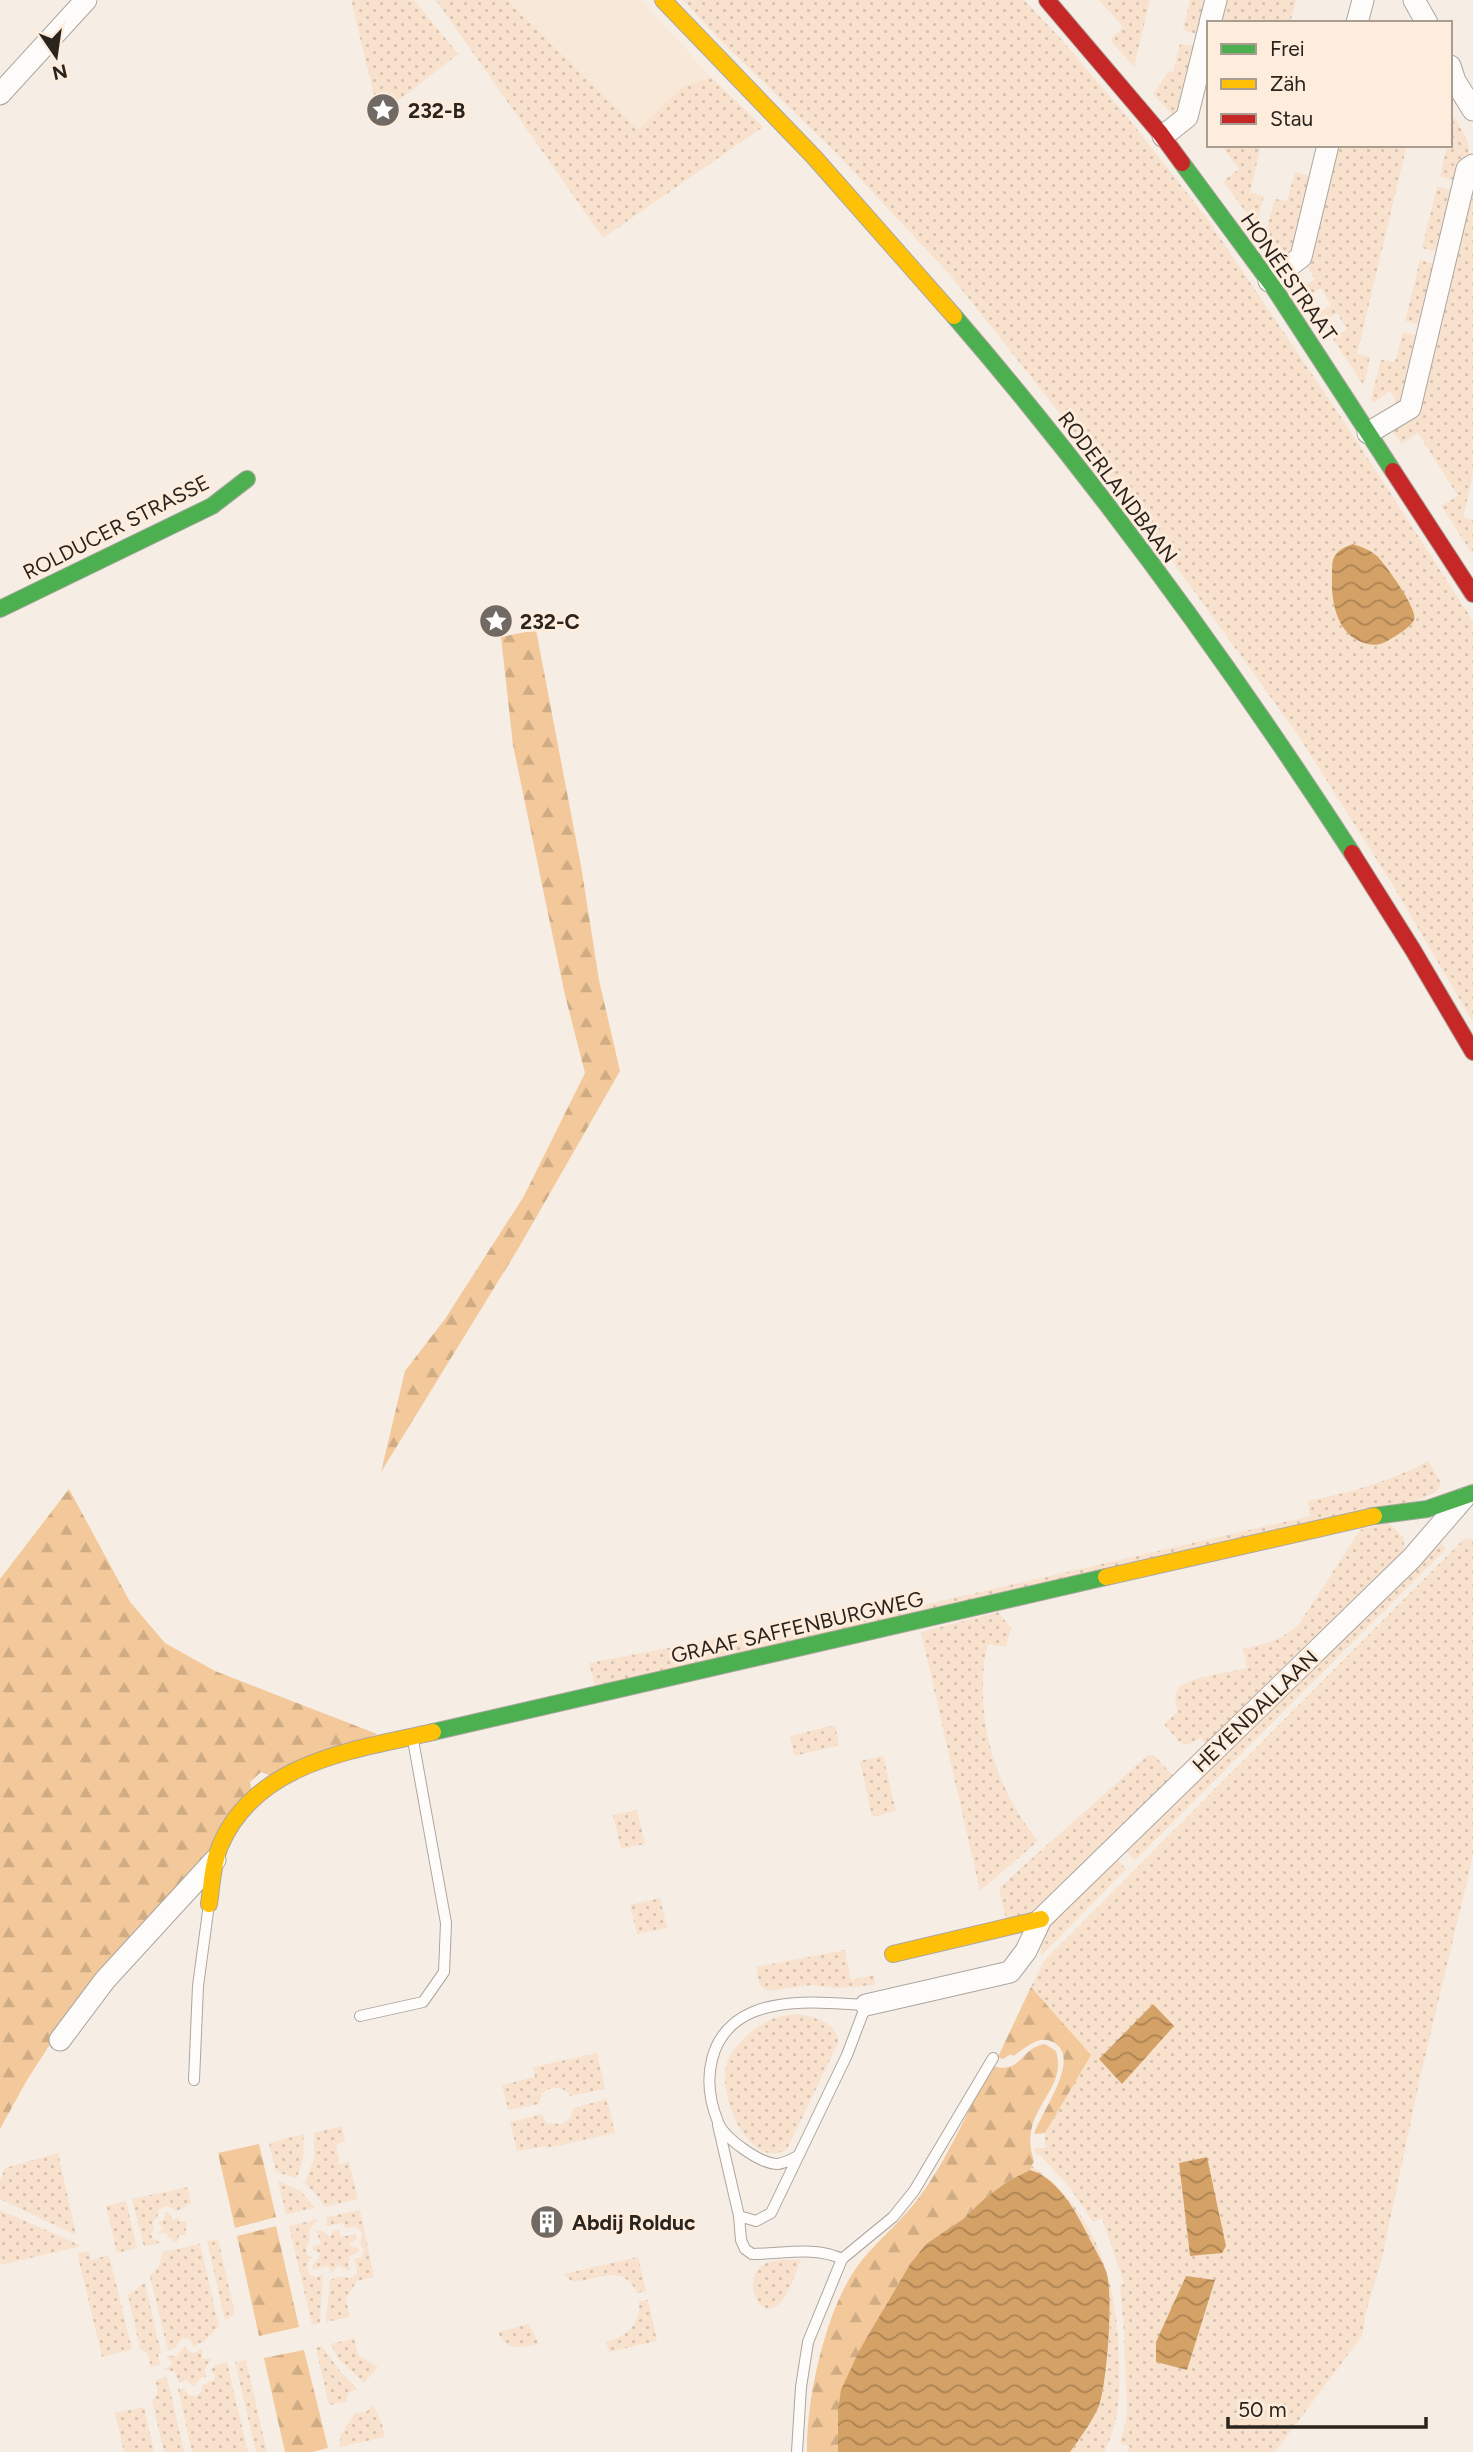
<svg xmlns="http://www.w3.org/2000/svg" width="1473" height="2452" viewBox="0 0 1473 2452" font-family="Figtree,sans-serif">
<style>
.built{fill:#f8e8d8}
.green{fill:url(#green-dots);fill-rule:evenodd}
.forest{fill:url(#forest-firs)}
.water{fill:url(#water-waves)}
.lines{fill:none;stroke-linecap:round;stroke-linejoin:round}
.lane-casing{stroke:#aca69f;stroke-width:12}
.street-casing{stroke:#aca69f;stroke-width:23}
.fast-casing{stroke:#aca69f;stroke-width:18}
.slow-casing{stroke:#aca69f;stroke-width:18}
.jam-casing{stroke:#aca69f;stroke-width:18}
.lane{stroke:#fefcfb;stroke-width:10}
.street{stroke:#fefcfb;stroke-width:21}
.fast{stroke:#4caf50;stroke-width:16}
.slow{stroke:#ffc107;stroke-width:16}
.jam{stroke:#c62828;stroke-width:16}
.labels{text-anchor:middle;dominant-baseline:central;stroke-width:6;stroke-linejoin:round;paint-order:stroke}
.poi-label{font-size:21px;font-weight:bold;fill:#2a241e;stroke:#feeddd;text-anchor:start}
.street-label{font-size:21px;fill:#2a241e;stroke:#feeddd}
</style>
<defs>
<pattern id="green-dots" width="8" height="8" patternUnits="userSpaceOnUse" patternTransform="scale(1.75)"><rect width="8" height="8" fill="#f8e2cd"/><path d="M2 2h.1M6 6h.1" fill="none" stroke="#d5c2b0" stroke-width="1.8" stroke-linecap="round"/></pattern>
<pattern id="forest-firs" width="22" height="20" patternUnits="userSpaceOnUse" patternTransform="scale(1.75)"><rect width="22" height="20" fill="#f3c89a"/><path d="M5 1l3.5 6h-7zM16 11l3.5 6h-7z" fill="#d0ac84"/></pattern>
<pattern id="water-waves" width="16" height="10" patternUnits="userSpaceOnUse" patternTransform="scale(1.75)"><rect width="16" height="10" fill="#d4a166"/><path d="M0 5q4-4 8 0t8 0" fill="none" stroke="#ac8353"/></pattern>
</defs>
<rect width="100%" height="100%" fill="#f6ede5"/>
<path class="built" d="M507,0H641L711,77L681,88L638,130Z"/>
<path class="green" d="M351,0H414L458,54L379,116Z
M436,0H507L638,130L681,88L711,77L763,127L603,238Z
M683,0H1024L1061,39L1128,118L1206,217L1349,429L1473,621V1022L1394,887L1298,735L1123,493L951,276L836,153L720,40Z
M1099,0H1150L1134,67L1110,40L1123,27Z
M1190,0H1211L1202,36L1183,30Z
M1222,0H1296L1290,23H1216Z
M1180,44L1198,46L1178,120L1153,94L1169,71L1173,72Z
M1455,118C1473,149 1473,148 1459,181L1440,177L1447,145H1450V121Z
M1221,145H1261L1250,192L1264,196L1256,226L1223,181L1239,169Z
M1332,145H1407L1357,354L1370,357L1364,386L1333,339L1347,329L1337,313L1321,323L1316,314L1331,305L1321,288L1306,298L1299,289L1315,279L1304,262Z
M1295,172L1315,177L1296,254L1283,263L1264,238L1275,199L1287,201Z
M1473,176V475L1463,517L1473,520V555L1441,506L1458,496L1418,433L1401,444L1390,427L1415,411Z
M1437,187L1457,191L1441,253L1422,248Z
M1420,260L1439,265L1425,326L1405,321Z
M1403,332L1422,337L1401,409L1390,391L1374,402L1371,399L1381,360L1395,362Z
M1428,1461L1441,1483L1436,1492L1415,1501L595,1686L589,1663L742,1634L745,1646L1310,1516L1308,1501C1350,1492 1390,1482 1428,1461Z
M1389,1523L1404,1538L1403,1560L1208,1747L1200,1738L1187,1745L1180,1743L1164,1724L1178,1711C1175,1704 1174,1696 1178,1689C1186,1677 1232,1672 1247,1668L1243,1649C1266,1644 1282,1640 1299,1624L1358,1533L1362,1529Z
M1465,1538L1473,1539V1856L1420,2078L1382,2258L1366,2312L1362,2336L1275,2452H1126L1130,2447L1120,2442L1126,2421L1127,2412L1124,2332L1120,2285L1124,2283L1102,2218L1093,2222L1071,2189L1039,2154L1037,2156L1034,2148H1045V2133L1090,2055L1031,1987L1043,1962ZM1153,2004L1173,2026L1122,2083L1099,2059ZM1207,2157L1190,2256L1179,2163ZM1186,2276L1215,2281L1186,2370L1156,2362Z
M1442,1543L1446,1549L1135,1860L1125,1850L1431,1551Z
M998,1612L1011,1628L1006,1647L989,1644C983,1654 984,1669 983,1680C981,1740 1001,1795 1038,1841L980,1891L921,1632Z
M835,1725L839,1745L794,1756L790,1736Z
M1148,1755H1154L1174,1777L1029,1916L1006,1920L999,1888Z
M883,1756L896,1811L872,1817L860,1761Z
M637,1810L645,1844L621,1849L613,1815Z
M1117,1859L1126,1869L1041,1956L1042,1932Z
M660,1898L667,1928L637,1934L630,1905Z
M845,1950L851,1980L874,1975L875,1985L837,1988L812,1985L767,1991L760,1986L756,1967Z
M800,2014C817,2019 838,2022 838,2043L787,2149C749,2173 716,2092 727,2063C731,2051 741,2041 750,2033C766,2020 780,2014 800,2014Z
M597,2053L605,2089L570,2096C564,2086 552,2085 542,2093L539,2104L508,2110L502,2085L535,2077L533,2067Z
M607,2099L615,2133L547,2148L546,2146L517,2151L510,2122L542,2114L546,2123L562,2124L571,2117L573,2108Z
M342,2126L345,2142L336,2144L339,2164L349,2162L358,2199L324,2207L321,2200L305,2183L314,2159V2133Z
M304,2134L303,2158L297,2178L276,2172L269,2143Z
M58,2153L76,2234V2235L0,2199V2181L5,2168Z
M1032,2166C1099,2213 1118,2285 1119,2363C1120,2394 1119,2425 1104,2452H1070C1080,2438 1092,2422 1099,2406C1108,2381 1113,2303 1107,2277C1105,2267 1099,2257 1094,2247C1079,2218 1063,2182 1030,2170Z
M278,2181L301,2191L315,2208L286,2214Z
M188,2187L191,2203L177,2211L167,2206L159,2209L157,2218L153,2221L154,2229L151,2234L153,2239L162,2242L144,2247L132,2199Z
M126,2201L137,2248L117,2253L106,2206Z
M0,2210L82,2246L0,2265Z
M360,2210L374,2277L357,2281L346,2299L350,2317L326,2322L330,2280L341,2276C348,2279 352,2279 357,2273L355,2258H361L364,2250L359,2242L362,2239V2233L357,2227L346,2228L343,2223L327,2226L326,2217Z
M165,2212H168L173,2220L179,2217V2222L185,2221L187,2223L185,2235H179L177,2243L173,2241L172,2238H168L166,2233L157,2234L163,2229L158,2223L164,2219Z
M318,2219L309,2230L310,2240L307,2245L306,2254L311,2257L307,2265L310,2275L316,2277L323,2274L320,2323L312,2325L289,2226Z
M316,2230L323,2231L330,2237L334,2230H339L341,2237L356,2234L357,2239L350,2243V2246L359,2248V2252L348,2257L351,2258L348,2261L350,2271L338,2265L331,2273L328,2266L312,2270V2266L321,2254L313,2250V2246L321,2244Z
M218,2239L235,2314L225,2320L207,2241Z
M200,2244L219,2326L205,2341L193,2347L190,2339L182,2338L174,2349L168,2351L150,2276L159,2266L163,2252Z
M89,2251L91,2260L109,2255L132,2349L102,2357L77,2253Z
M638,2257L646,2291L637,2293C622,2260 595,2283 571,2281L564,2274Z
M801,2260C795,2273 790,2293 779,2304C758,2323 742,2278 763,2265C774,2258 789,2260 801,2260Z
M145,2283L161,2353L158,2354L160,2365L151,2367L148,2354L140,2349L128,2295Z
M648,2300L657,2341L609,2352L606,2342C627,2336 641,2325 639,2301Z
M529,2324L539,2344C521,2347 506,2353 498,2332Z
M354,2338L358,2355L378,2367L364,2383L338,2358L331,2344Z
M185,2345L189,2352L194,2353L202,2349V2358L212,2359L205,2368L206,2377L200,2378L194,2387L187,2380L179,2383L175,2372L164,2369L172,2365L170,2360L165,2356H177Z
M322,2346L339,2370L357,2389L347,2394V2402L329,2405L316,2348Z
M246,2360L267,2452H256L235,2362Z
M227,2362L248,2452H192L178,2389L183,2388L189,2395L197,2396L201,2392L202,2385L214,2380L215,2375L211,2370L214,2366Z
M167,2377L184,2452H164L152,2401L158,2393L155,2380Z
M373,2405L382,2424L385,2437L339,2447L341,2434L355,2413L366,2412Z
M144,2407L154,2452H124L115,2413Z"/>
<path class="forest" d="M536,630L581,866L599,980L620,1071L518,1249L381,1472L405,1371L445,1319L524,1196L585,1073L565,995L513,745L501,637Z
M69,1489L130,1602L165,1643L215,1671L377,1734L272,1776L261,1772L250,1782L252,1792L210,1858L56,2035L27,2080L0,2129V1579Z
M1031,1987L1091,2055L1045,2133L1034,2134C1041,2112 1080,2061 1056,2044C1040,2032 1026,2048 1013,2056L1011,2054L1003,2059L998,2057Z
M1045,2044L1056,2051C1069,2092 1016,2110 1034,2161L1030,2170L1008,2181L984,2199L963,2219L926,2244L910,2264L884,2308L838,2410V2452H807C806,2397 827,2303 862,2260C882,2236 906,2217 923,2192C951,2153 968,2108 993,2066C1021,2075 1021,2047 1045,2044Z
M259,2144L276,2217L235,2228L218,2153Z
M276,2226L299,2327L259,2336L237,2236Z
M304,2350L328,2448L312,2452H285L264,2358Z"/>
<path class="water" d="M1353,544C1362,547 1370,550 1377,556C1385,564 1419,610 1414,620C1410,628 1397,635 1389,640C1381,645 1374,646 1364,643C1337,635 1331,602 1332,577C1332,572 1332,565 1333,560C1336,551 1344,547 1353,544Z
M1153,2004L1174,2026L1122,2084L1099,2059Z
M1207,2157L1226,2246L1222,2253L1190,2256L1179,2163Z
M1030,2170C1055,2177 1073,2206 1084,2228C1091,2242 1100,2257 1106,2271C1114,2293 1107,2384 1099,2406C1092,2422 1080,2438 1070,2452H838V2410L841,2390L859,2351L910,2264L926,2244L963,2219L984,2199L1008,2181Z
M1186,2276L1215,2280L1187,2370L1156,2362V2342Z"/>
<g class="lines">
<g class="lane-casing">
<path id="lane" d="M360,2016L423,2002L444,1972L446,1923L413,1740
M194,2080L198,1986L209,1904
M718,2125L739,2216L741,2240L745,2249L752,2254C782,2254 816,2246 842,2259
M739,2216L756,2221L771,2213L847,2055L866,2005C830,2003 787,1998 753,2012C708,2031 701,2080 718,2122C724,2138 760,2164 778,2164C785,2163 792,2159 798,2156
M797,2452L801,2387L808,2342L842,2259L893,2217L914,2191L993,2058"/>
</g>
<g class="street-casing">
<path id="street" d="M1414,0L1427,23
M1210,23L1216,0
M1357,23L1363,0
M1450,66L1455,81L1473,110
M0,94L86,0
M1163,136L1187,117L1209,28
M1269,281L1301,257L1328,145
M1368,433L1410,408L1467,169L1473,165
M866,2005L1010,1972L1026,1951L1041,1919L1412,1558L1463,1499
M60,2040L105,1980L215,1860"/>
</g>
<g class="fast-casing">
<path id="fast" d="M1182,163L1272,285L1393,471
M954,316C1098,483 1232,668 1352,853
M0,609L212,506L247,479
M1374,1516L1427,1509L1473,1493
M433,1732L1106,1577"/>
</g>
<g class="slow-casing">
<path id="slow" d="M663,0L814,157L954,316
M1106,1577L1374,1516
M209,1904C212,1885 212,1865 220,1846C256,1761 355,1750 433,1732
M893,1954L1041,1919"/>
</g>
<g class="jam-casing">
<path id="jam" d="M1047,0L1160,133L1182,163
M1393,471L1473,594
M1352,853L1413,950L1473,1052"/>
</g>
<use href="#lane" class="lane"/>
<use href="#street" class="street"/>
<use href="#fast" class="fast"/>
<use href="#slow" class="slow"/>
<use href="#jam" class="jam"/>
</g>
<defs>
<g id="sight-disc" transform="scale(1.75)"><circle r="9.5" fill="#716a64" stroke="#feeddd"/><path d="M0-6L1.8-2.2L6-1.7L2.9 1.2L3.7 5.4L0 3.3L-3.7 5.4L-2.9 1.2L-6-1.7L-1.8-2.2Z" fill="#fff"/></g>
<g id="building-disc" transform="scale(1.75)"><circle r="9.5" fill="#716a64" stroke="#feeddd"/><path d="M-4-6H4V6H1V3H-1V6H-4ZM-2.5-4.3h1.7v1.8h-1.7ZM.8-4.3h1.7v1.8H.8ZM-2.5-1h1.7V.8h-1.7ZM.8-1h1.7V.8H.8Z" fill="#fff"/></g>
</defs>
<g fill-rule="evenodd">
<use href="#sight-disc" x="383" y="110"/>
<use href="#sight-disc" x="496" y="621"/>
<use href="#building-disc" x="547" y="2222"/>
</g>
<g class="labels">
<g class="poi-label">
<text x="408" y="110">232-B</text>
<text x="520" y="621">232-C</text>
<text x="572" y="2222">Abdij Rolduc</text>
</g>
<g class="street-label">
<text transform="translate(1289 277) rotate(55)">HONÉESTRAAT</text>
<text transform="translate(1118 487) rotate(53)">RODERLANDBAAN</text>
<text transform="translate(116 527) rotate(-27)">ROLDUCER STRASSE</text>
<text transform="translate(797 1627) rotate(-13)">GRAAF SAFFENBURGWEG</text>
<text transform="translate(1255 1711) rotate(-44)">HEYENDALLAAN</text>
</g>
</g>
<rect x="1207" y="21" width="245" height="126" fill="#feeddd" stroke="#a99d91" stroke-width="2"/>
<rect x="1221" y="44" width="35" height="10" fill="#4caf50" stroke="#a99d91" stroke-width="2"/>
<text x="1270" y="56" font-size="21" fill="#2a241e">Frei</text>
<rect x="1221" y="79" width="35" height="10" fill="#ffc107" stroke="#a99d91" stroke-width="2"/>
<text x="1270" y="91" font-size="21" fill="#2a241e">Zäh</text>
<rect x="1221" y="114" width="35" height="10" fill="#c62828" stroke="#a99d91" stroke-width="2"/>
<text x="1270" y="126" font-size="21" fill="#2a241e">Stau</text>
<g transform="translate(56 56) rotate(167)" stroke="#feeddd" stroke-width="5" paint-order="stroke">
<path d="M0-5L12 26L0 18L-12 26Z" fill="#2a241e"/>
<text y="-10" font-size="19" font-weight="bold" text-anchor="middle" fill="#2a241e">N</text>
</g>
<path d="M1228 2417v10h198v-10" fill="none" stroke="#2a241e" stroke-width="3.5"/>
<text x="1238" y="2417" font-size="21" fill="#2a241e" stroke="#feeddd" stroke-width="5" paint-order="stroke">50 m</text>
</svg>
